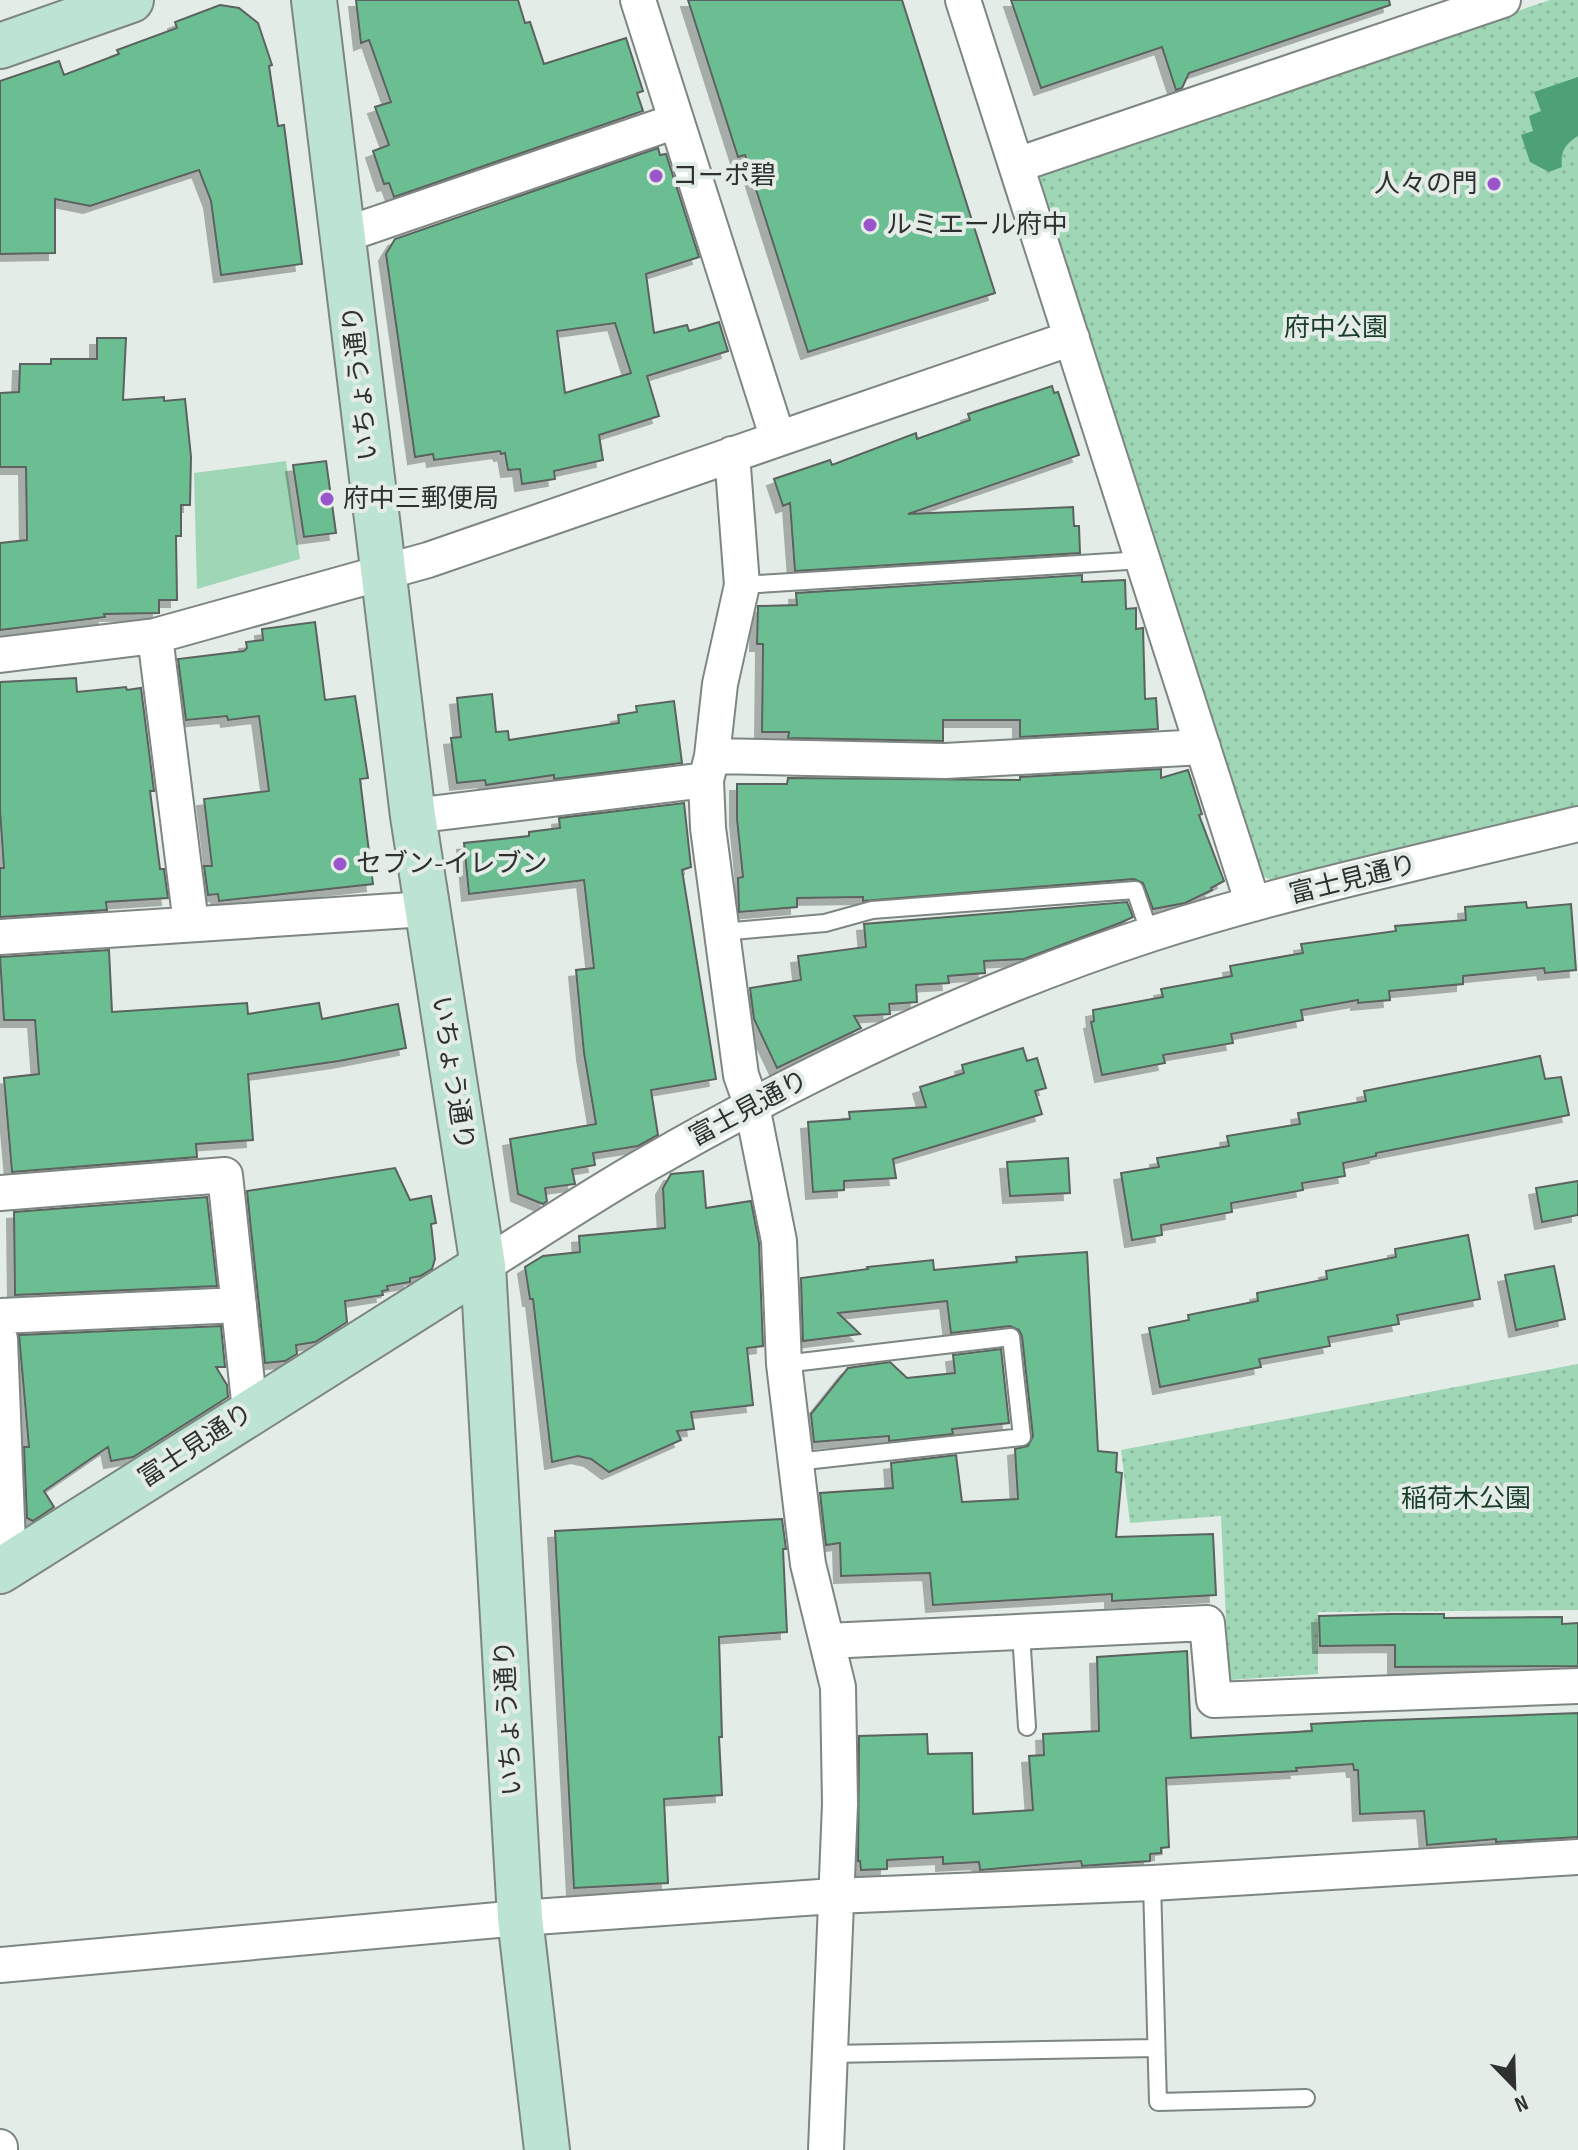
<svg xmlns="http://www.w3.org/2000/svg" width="1578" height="2150" viewBox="0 0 1578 2150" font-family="'Sofia Sans Condensed','Noto Sans JP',sans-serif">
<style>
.grass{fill:#9fd6b6}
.park{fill:url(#park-dots)}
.water{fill:#4ea177}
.building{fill:#6bbe91;stroke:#5b625e;stroke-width:2;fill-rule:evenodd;filter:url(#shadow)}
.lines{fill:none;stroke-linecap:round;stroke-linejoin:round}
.lane-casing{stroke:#7e8681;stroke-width:20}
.street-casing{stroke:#7e8681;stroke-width:38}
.secondary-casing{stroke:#7e8681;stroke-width:48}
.lane{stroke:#fff;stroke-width:16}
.street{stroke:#fff;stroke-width:34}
.secondary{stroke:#bde4d3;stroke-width:44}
.poi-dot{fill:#9a55ca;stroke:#e3ece6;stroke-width:3}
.labels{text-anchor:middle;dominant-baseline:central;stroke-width:8;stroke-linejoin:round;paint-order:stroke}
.poi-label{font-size:26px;fill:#2e312f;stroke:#e3ece6;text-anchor:start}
.park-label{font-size:26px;fill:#1a3e2b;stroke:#e3ece6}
.street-label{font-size:26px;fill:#2e312f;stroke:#e3ece6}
</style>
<defs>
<pattern id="park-dots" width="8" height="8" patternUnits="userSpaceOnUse" patternTransform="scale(2)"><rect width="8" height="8" fill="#9fd6b6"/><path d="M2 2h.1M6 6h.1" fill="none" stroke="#89b89d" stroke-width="1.8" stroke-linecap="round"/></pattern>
<filter id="shadow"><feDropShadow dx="-7" dy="7" stdDeviation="0" flood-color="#0004"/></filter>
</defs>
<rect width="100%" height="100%" fill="#e3ece6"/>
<path class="grass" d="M286,461L300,559L197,589L194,473Z"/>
<path class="park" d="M1550,0H1578V809L1274,882L1258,873L1036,185L1041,173Z
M1578,1364V1610L1318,1612V1674L1229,1680L1221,1516L1130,1523L1121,1450Z"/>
<path class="water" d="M1578,77V136C1565,144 1560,152 1562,167L1549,172L1530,162L1521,135L1533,131L1529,116L1541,111L1534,92Z"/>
<path class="building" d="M356,0H518L525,23L530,22L544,64L626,38L643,91L637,93L643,111L394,197L389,183L384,184L373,151L389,145L375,107L391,102L369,40L361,43Z
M688,0H902L995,293L808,352L745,155L738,157Z
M1011,0H1389L1390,5L1189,73L1182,88L1176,90L1162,47L1041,88Z
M220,5L239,8L258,23L272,65L269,66L278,126L284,125L302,264L221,275L211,201L199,170L90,206L55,199V253L0,254V81L59,61L64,75L119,54L117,50L177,28L175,22Z
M658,148L660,155L666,154L699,257L646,274L654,333L687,325L689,331L719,322L728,351L647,376L659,416L599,435L603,460L554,471L555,479L522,484L520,469L508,470L505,453L501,454L500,451L434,460L433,454L415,457L386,254L395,239ZM615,323L631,373L565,393L557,331Z
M97,338H126L123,400L164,397V401L185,399L191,457L190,505H181V536H176L177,600H159V613L104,614L105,617L0,630V543L27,540L26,467H0V393L19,392L20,364H51V359H97Z
M1052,386L1054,393L1058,392L1079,455L908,514L1073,507L1074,526H1079L1080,553L795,571L790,503L783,506L774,479L830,460L832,465L916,433L917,439L970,420L968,414Z
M326,461L336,533L304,537L293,465Z
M1082,575V582L1125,580L1126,609L1136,608V629L1143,628L1145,699L1156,698L1158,729L1020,737V720H943V741L788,738L789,732H762L763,644H757L758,606L797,605L796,593Z
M315,622L325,700L355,696L368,778L360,779L373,884L219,901L218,894L208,895L204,866H212L204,799L269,791L259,716L228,720L227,716L186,720L178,659L244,651L247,648L246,642L263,640L262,629Z
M76,678L77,692L126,687L127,690L141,688L154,791H150L160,869H164L168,898L106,902L107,910L0,917V868H4L0,810V682Z
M492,694L496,732L508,731L509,740L619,723L618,715L637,712L636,706L674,701L682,763L554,779V775L486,785L485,780L457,783L451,738L461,737L457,698Z
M1161,769V778L1188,770L1202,814L1199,815L1224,881L1211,888L1212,890L1185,903L1153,909L1143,883L1134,879L863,901V897L797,898V907L739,912L738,878L743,877L737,819V784H787L788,778L1020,780V777Z
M684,803L691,867L682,870L716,1079L651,1090L658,1135L638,1146L593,1153L595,1165L572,1169L575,1184L545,1188L547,1201L543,1204L518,1194L510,1139L596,1124L584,1053L576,970L594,968L584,880L469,894L464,843L529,836V832L560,828L559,818Z
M1127,902L1133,917L1120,923L1024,959L984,961L985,973L948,976L949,983L916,985L917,1002L889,1004L890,1014L854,1016L861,1028L777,1068L754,1019L750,988L801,980L798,956L866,947L864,924Z
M1526,902L1527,908L1571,904L1576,970L1545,973L1544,968L1463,976V984L1389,991L1390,1000L1358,1003V1000L1301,1010L1303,1020L1231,1034L1233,1043L1163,1055L1165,1063L1102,1075L1091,1022L1094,1021L1093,1010L1163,997L1161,989L1232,976L1230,966L1303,953L1301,944L1396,931L1395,926L1466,920L1465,907Z
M109,950L112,1012L247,1003L248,1014L319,1003L322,1019L398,1004L406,1048L339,1061L248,1074L253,1140L196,1144L197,1157L12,1172L4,1078L39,1074L35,1020H4L0,957Z
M1023,1048L1027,1061L1037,1058L1046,1088L1035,1091L1042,1114L893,1159L896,1178L844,1181V1190L813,1192L808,1122L850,1119L849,1112L926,1107L920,1087L964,1073L962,1065Z
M1540,1056L1545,1079L1561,1077L1569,1115L1376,1153V1156L1343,1163L1345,1176L1302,1183L1303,1190L1231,1203L1232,1212L1161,1225L1162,1235L1132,1240L1121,1173L1159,1167L1157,1158L1229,1146L1227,1136L1300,1124L1298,1113L1366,1101L1364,1091Z
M1068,1158L1070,1193L1010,1196L1007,1162Z
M395,1168L410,1200L431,1196L436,1223L431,1224L435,1259L432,1269L420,1276L410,1278V1282L387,1286L388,1290L382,1291L383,1295L345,1301L347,1322L315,1342L296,1345L297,1354L285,1361L265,1363L247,1191Z
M703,1171L706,1208L751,1201L759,1243L763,1346L747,1348L753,1405L691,1412L694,1429L677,1431L681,1440L609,1472L591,1459L578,1456L552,1462L533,1299H530L525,1267L543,1256L580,1252L579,1236L665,1228L663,1188L671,1174Z
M1578,1181V1215L1542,1222L1536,1188Z
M207,1197L217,1286L15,1295L14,1212Z
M1468,1235L1480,1299L1397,1315L1399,1324L1328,1337L1330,1346L1259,1359L1261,1367L1160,1387L1149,1328L1189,1320L1188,1315L1258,1301L1257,1293L1327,1279L1326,1271L1396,1257L1395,1249Z
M1087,1252L1098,1451L1117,1453L1116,1472L1122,1473L1116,1537L1213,1534L1216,1595L1112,1601V1594L933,1605L930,1573L841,1576L840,1543L826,1545L820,1493L893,1488L891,1463L956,1455L962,1502L1018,1499L1015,1449L1028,1446L1033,1436L1022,1336L1019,1330L1010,1326L951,1333L947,1301L838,1313L860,1334L803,1341L801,1278L868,1269L867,1267L933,1260L934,1270L1017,1262L1016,1257Z
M1554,1266L1565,1319L1516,1330L1505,1275Z
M221,1326L225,1367H216L227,1385L228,1397L133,1457L111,1461L108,1447L44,1491L54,1507L33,1521L27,1518L24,1447H29L19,1335Z
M1001,1349L1009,1423L952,1429L953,1434L889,1441V1436L814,1442L811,1414L848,1368L890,1362L907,1378L955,1373L953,1355Z
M782,1519L786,1549H783L787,1632L719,1637L722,1737H719L722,1795L664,1799L668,1883L574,1888L555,1531Z
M1390,1614H1444V1618L1562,1617V1624L1578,1623V1666L1395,1667V1645L1320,1646L1319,1616Z
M1187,1651L1191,1738L1312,1731L1311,1724L1365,1721L1578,1713V1837L1496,1842V1839L1427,1845L1424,1811L1360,1814L1358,1770H1354L1353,1764L1296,1768L1297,1771L1166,1778L1169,1847L1161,1848V1853L1150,1854V1861L1082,1866L1081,1861L980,1870L979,1862L943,1864V1857L887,1860V1869L861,1870L860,1861H858L859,1736L927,1734L928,1754L972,1753L973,1814L1033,1810L1029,1756L1044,1755L1043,1734L1099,1731L1097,1657Z"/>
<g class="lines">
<g class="lane-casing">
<path id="lane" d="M742,585L1143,560
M722,932L825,923L872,910L1135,890L1150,934
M784,1364L1011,1337L1022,1437L796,1462
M1021,1633L1027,1727
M1152,1883L1158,2102L1306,2098
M830,2054L1156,2048"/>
</g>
<g class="street-casing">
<path id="street" d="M638,0L778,439L1072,338
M963,0L1253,904
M1017,165L1503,0
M344,235L676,121
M732,454L742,585L720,684L712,756L706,780L708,828L741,1075L752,1106L779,1241L784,1364L808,1564L838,1687L840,1804L826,2150
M155,636L191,924
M0,655L155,636L428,560L778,439
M712,756L945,761L1203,747
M413,816L706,780
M0,937L426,909
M0,1193L225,1175L250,1411
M483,1266C537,1232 591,1196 647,1164C807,1072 976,991 1151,934C1291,889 1436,859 1578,824
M0,1316L239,1305
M0,1339L8,1545L0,1574
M827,1641L1207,1623L1214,1700L1578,1686
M0,1965L520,1918L834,1896L1152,1883L1578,1857
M0,2147V2150"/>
</g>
<g class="secondary-casing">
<path id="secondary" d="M314,0L413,816L483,1266L520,1918L547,2150
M0,46L131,0
M0,1571L483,1266"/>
</g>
<use href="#lane" class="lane"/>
<use href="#street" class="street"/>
<use href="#secondary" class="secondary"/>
</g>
<g class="poi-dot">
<circle cx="656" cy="176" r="8"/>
<circle cx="1494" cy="184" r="8"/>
<circle cx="870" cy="225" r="8"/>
<circle cx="327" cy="499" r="8"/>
<circle cx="340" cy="864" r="8"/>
</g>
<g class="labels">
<g class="poi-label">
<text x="672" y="176">コーポ碧</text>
<text x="1478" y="184" text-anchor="end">人々の門</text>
<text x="886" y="225">ルミエール府中</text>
<text x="343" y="499">府中三郵便局</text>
<text x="356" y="864">セブン-イレブン</text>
</g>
<g class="park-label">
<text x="1336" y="328">府中公園</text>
<text x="1466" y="1499">稲荷木公園</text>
</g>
<g class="street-label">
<text transform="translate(361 383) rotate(-96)">いちょう通り</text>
<text transform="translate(1353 880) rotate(-14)">富士見通り</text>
<text transform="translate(452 1073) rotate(81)">いちょう通り</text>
<text transform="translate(749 1109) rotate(-28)">富士見通り</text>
<text transform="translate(196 1446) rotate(-33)">富士見通り</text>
<text transform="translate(509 1718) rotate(-93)">いちょう通り</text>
</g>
</g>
<g transform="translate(1514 2086) rotate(157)" stroke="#e3ece6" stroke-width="6" paint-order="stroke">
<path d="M0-6L14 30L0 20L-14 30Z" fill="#2e312f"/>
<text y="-12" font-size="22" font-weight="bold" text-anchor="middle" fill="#2e312f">N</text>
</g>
</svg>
